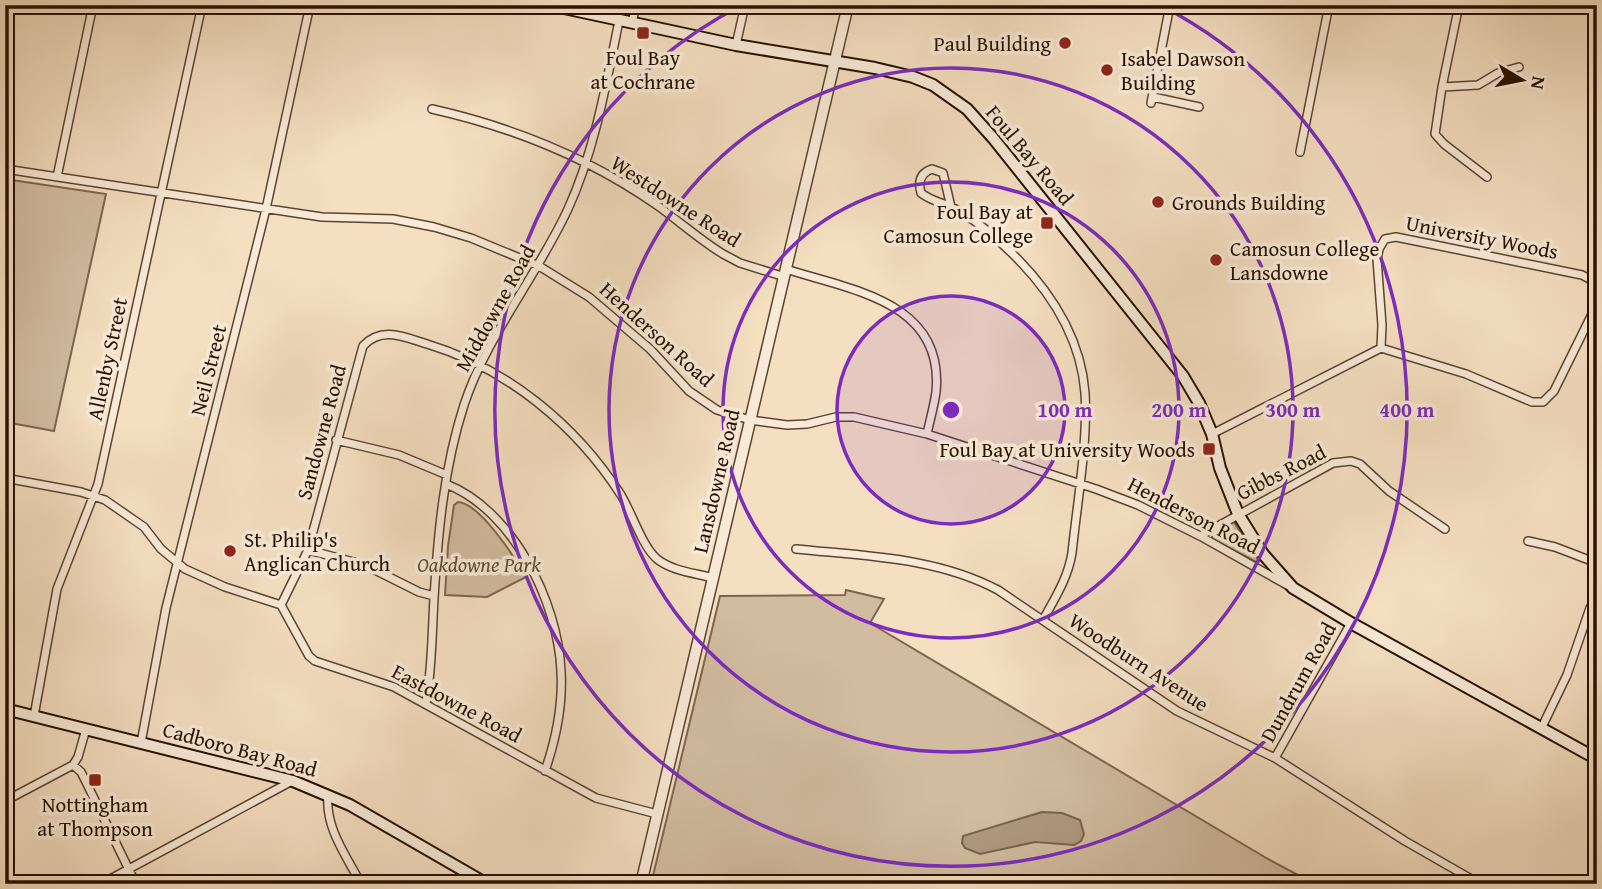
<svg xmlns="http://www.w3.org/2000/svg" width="1602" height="889" viewBox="0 0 1602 889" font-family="'Gentium Book Plus',serif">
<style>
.green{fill:#d1bca0;stroke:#7d6650;stroke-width:2}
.water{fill:#af997f;stroke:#79634c;stroke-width:2}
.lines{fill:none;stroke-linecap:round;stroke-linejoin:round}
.minor-casing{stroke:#5c4430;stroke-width:10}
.tertiary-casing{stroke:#5c4430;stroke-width:13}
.secondary-casing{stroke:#291100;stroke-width:14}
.minor{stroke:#f8ead7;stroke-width:7}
.tertiary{stroke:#f8ead7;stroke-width:10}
.secondary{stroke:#f8ead7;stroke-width:10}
.ring{fill:none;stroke:#7b2cbf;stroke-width:3.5}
.poi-dot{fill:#8f2418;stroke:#f8ead7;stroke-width:2.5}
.labels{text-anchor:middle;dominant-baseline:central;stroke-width:7;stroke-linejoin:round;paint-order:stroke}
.poi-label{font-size:21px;fill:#291100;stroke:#f8ead7;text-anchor:start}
.street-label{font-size:21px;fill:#291100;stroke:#f8ead7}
.park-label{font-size:21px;font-style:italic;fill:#644d38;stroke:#f8ead7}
.centre{fill:#7b2cbf;stroke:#f8ead7;stroke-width:3.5}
.ring-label{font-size:21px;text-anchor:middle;font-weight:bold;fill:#7b2cbf;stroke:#f8ead7;stroke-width:7;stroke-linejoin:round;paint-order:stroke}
</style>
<rect width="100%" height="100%" fill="#f4dfc1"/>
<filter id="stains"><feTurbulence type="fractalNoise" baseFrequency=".00286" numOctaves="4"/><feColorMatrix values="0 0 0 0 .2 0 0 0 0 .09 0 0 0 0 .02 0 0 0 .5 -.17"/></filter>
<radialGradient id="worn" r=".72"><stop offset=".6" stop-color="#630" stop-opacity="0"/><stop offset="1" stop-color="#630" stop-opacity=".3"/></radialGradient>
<path class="green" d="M5,179L106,194L54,431L5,422Z
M458,502C480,503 515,558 526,577L487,597L445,595L448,546L454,505Z
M1234,522L1259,561L1258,563L1212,539V534Z
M846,590L884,599L870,623L1268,859L1315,884H651L720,596L845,595Z"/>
<path class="water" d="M1042,812L1062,813L1080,820L1084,834L1081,841L1074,845L1035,842L980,854L965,848L962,843L963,836Z"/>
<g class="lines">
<g class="minor-casing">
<path id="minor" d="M1459,5L1442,87L1435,134L1444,144L1487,177
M632,23L636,5
M736,45L745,5
M1442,87L1478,85L1498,73L1519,67
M1153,97L1199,107
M1151,103L1170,5
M432,109C512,127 591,159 658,206C680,222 700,240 723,254L740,263L785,277
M1300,152L1329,5
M5,169L322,217L393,219L434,227L471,238L539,266L589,297L650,349L689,391L717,410L750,420L787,425L807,424L836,417H854L927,434L1096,489L1138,505L1200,536L1287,585
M57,177L93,5
M951,207L943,173L932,169C920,173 918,182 921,193C930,200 939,202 949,206C961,211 975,221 985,229C1036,271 1080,326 1085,393C1088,442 1077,504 1072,553C1068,578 1055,598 1043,620
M786,269C850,290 945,301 936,392C934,406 930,420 927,434
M1597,283L1582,275L1396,237L1385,239L1379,249L1377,259L1382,325L1381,348L1466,374L1532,402H1543L1554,391L1597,304
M1212,434L1381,348
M336,440L399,455L447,475
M5,478L81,492L105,500L144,527L161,549L185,569L225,587L281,605L309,656L315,661L394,687L596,798L657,814
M446,484C513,510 558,602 561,671C563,705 556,739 545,771
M1200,536L1333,463L1351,461L1360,464L1389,491L1445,529
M1528,541L1555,547L1597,563
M796,549C864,556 936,557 998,590L1177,711L1275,758L1405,841L1480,884
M308,550L365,565L419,592L434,596
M281,605L308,550L363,346C382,326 404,337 427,344C507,368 576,425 621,495C632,513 642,546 657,559C672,571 695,573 713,578
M426,704C432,669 432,633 434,598C438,533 444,467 464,405C486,337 537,276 568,209C595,150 606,84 619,21
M34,716L57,589L98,484L202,5
M1541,729L1567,675L1590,608L1597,595
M141,743L166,608L266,209L310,5
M1275,758L1351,623
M73,765L81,772L85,780L136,884
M328,795C325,828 346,855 361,884
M5,801L73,765L78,757L86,729
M101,884L292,781
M346,884L358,878"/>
</g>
<g class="tertiary-casing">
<path id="tertiary" d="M641,884L848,5"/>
</g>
<g class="secondary-casing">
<path id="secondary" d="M550,5L736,45L875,68L913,77L933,85L967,109L993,138L1183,376L1199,403L1212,434L1220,468L1238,514L1263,554L1293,588L1351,623L1597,759
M5,709L293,781L350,805L487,884"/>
</g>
<use href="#minor" class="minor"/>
<use href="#tertiary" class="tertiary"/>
<use href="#secondary" class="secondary"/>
</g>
<circle cx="951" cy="410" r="114" fill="#7b2cbf" fill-opacity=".12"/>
<g class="ring">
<circle cx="951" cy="410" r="114"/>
<circle cx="951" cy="410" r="228"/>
<circle cx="951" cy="410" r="342"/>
<path d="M1162 6A456 456 0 1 1 740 6"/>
</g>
<g class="poi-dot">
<rect x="636" y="26" width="14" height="14" rx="3.5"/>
<circle cx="1065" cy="43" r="7"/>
<circle cx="1107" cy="70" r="7"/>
<circle cx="1158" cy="202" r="7"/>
<rect x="1040" y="216" width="14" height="14" rx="3.5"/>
<circle cx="1216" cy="260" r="7"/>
<rect x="1202" y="442" width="14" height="14" rx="3.5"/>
<circle cx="230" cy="551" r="7"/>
<rect x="88" y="773" width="14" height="14" rx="3.5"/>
</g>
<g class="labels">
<g class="poi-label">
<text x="1051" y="43" text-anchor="end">Paul Building</text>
<text x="643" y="57" text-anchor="middle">Foul Bay<tspan x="643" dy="24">at Cochrane</tspan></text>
<text x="1121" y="58">Isabel Dawson<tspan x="1121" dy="24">Building</tspan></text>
<text x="1172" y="202">Grounds Building</text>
<text x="1033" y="211" text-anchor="end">Foul Bay at<tspan x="1033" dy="24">Camosun College</tspan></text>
<text x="1230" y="248">Camosun College<tspan x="1230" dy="24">Lansdowne</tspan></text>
<text x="1195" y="449" text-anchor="end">Foul Bay at University Woods</text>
<text x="244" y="539">St. Philip's<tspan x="244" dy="24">Anglican Church</tspan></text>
<text x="95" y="804" text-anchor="middle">Nottingham<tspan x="95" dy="24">at Thompson</tspan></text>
</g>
<g class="street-label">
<text transform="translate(1030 155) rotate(50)">Foul Bay Road</text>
<text transform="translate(676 201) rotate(33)">Westdowne Road</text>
<text transform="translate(1482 237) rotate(11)">University Woods</text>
<text transform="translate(495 308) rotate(-61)">Middowne Road</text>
<text transform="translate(657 334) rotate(42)">Henderson Road</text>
<text transform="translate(107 359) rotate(-78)">Allenby Street</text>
<text transform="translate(208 370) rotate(-76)">Neil Street</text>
<text transform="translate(321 432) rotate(-75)">Sandowne Road</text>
<text transform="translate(1281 472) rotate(-27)">Gibbs Road</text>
<text transform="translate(716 481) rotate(-77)">Lansdowne Road</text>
<text transform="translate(1194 515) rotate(27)">Henderson Road</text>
<text transform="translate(1139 662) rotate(33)">Woodburn Avenue</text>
<text transform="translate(1298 682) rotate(-61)">Dundrum Road</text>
<text transform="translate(457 703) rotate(28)">Eastdowne Road</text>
<text transform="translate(240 749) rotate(15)">Cadboro Bay Road</text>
</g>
<g class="park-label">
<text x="479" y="564">Oakdowne Park</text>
</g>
</g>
<circle cx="951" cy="410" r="10" class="centre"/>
<g class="ring-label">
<text x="1065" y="417">100 m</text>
<text x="1179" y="417">200 m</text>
<text x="1293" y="417">300 m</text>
<text x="1407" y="417">400 m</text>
</g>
<rect width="1602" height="889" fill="none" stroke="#f4dfc1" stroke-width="28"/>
<rect x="7" y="7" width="1588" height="875" fill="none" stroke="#291100" stroke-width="3.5"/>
<rect x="14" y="14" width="1574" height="861" fill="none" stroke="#291100" stroke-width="2"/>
<g transform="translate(1522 80) rotate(100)" stroke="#f8ead7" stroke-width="5" paint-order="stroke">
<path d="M0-5L12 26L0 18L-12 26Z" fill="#291100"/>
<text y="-10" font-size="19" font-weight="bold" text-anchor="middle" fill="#291100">N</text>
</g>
<rect width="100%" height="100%" filter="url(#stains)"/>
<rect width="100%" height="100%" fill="url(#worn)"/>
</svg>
